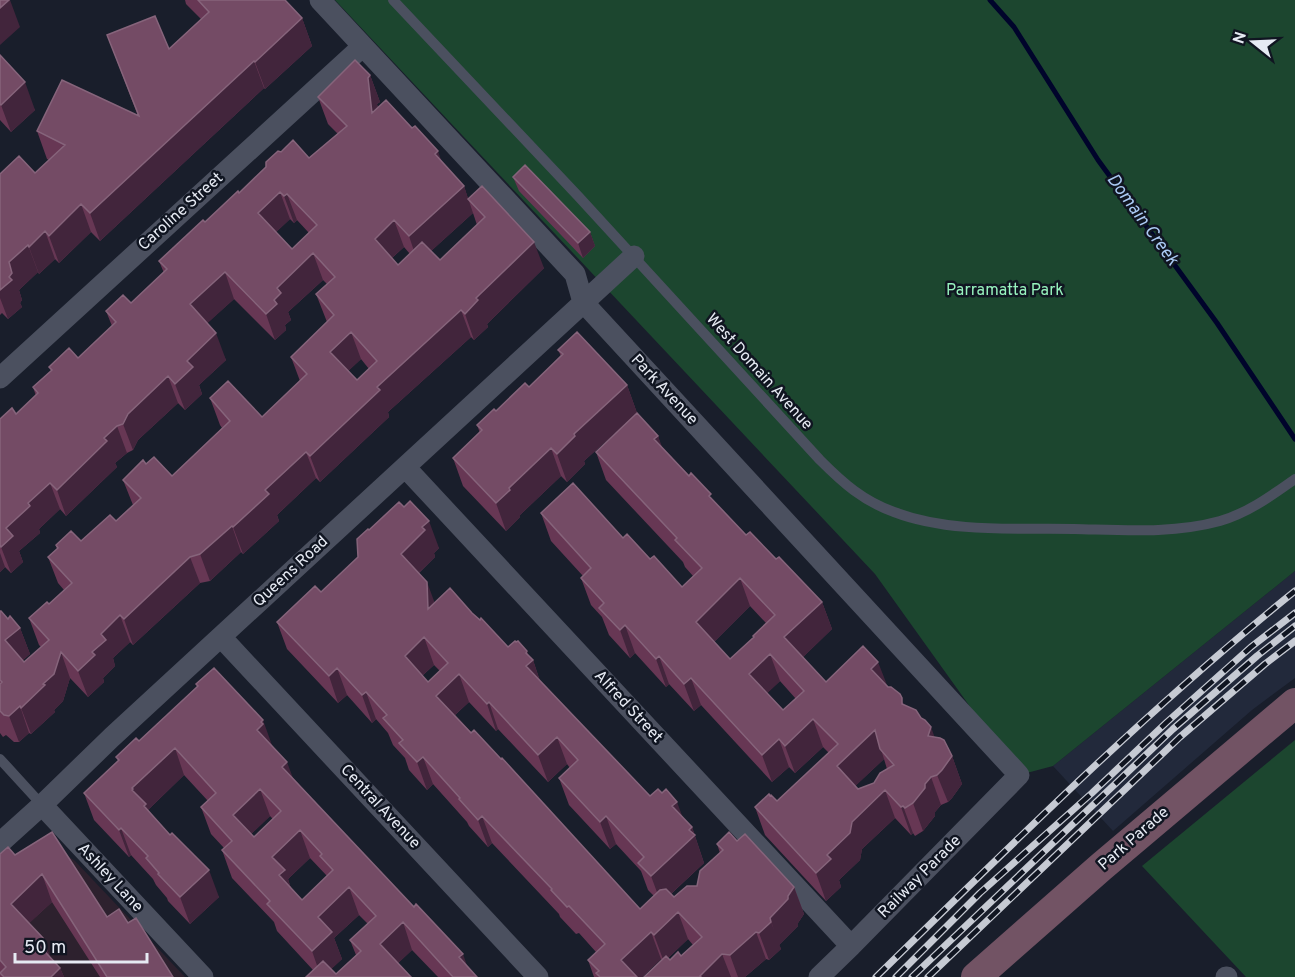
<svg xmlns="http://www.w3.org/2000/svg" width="1295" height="977" viewBox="0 0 1295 977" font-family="Overpass,sans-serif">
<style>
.commercial{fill:#2d212e}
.built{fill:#22293b}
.green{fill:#1c462f}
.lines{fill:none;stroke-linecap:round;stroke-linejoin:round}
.stream{stroke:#00042b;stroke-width:5}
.lane{stroke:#4b505f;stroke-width:10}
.street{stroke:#4b505f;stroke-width:21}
.secondary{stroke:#725364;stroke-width:30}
.rail-casing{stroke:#c6cad3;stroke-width:7}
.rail{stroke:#101521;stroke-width:4.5;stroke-dasharray:14;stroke-linecap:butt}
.wall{fill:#673754;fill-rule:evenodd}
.shaded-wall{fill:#42253c}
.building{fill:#744b65;stroke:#86647b;stroke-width:1.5;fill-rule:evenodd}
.labels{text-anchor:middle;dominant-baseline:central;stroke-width:5;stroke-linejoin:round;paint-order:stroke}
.street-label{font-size:16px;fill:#e6eaf3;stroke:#101521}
.park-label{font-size:16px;fill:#97f3be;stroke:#101521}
.water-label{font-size:18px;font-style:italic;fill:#aac9f3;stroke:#101521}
</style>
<rect width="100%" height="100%" fill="#191e2b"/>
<path class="commercial" d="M65,854L75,861L185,977H0Z"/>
<path class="built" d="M1295,571V678L1252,710L1113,831L1053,766Z"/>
<path class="green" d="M335,0H1295V571L1053,766L1019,775L875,574Z
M1295,740V977H1246L1142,866Z"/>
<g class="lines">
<path class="stream" d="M990,0L1014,27L1098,160L1217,323L1295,439"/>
<path class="lane" d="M393,0L578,196L820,460C843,483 863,501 894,512C949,533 1016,528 1074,529C1122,530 1173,534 1220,521C1248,513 1271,496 1295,479
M0,759L42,805"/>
<path class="street" d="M320,0L575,274L583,302L1019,775L851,946L819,977
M0,378L363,46
M405,467L851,946
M221,637L538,977
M42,805L203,977
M0,843L42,805L112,737L634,256
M1226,977H1227"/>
<path class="secondary" d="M976,977L1101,867L1295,703"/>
<g class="rail-casing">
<path id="rail" d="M876,977C1012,844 1147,710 1295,591
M896,977L980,893L1092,793L1167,722L1251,647L1295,613
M912,977L1173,729L1257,656L1295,626
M928,977L1180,737L1265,664L1295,641"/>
</g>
<use href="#rail" class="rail"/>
</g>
<path class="wall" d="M185,0H285L302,18L312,46L265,89L264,88L100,241L91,232L59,263L55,259L39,274L38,272L19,290L22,300L20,303L22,307L8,319L2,313L0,315V174L35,173L49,160L47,159L37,131L138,116L107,35L169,49L201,19L186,4Z
M0,55L35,110L11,132L0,120Z
M370,75L380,102L377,104L378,108L442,162L464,186L468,199L544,268L487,324L488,327L474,340L471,337L388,412L389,417L320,482L316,478L277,515L279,521L243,554L241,552L210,581L200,583L133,645L130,642L113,658L115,666L103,678L104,682L88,697L70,678L63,701L54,710L55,712L31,734L29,733L19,742H14L6,735L3,737L0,733V611L8,619L20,628L30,654L22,661L24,662L41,647L39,645L29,618L49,604L64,590L58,583L48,557L57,549L56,545L81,541L116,521L133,505L123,480L146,464L172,476L222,428L220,425L210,398L262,417L300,381L291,357L327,322L316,294L327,284L323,280L288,312L291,320L285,325L286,330L275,340L234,299L207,323L226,360L199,385L202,394L185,410L178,403L138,440L133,450L127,453L115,463L117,467L66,516L60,509L39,529L40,533L19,551L23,562L11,573L5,567L0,572V419L16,414L36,396L33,387L51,371L49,367L78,358L112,326L106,311L131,303L164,273L159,261L239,193L281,152L309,158L338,134L328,124L318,97ZM473,213L477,225L440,260L431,251ZM290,219L294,223L297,220L309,233L292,249L276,232ZM404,247L410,254L398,265L392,258ZM361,359L369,369L357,380L348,371Z
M513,177L590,232L595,246L583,258L519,191Z
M558,350L627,385L637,413L584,461L585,464L567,482L561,476L520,515V517L506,531L463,486L453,458L480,433L477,425L529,387L561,356Z
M658,436L661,446L746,535L776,559L822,602L832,629L803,657L826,682L887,686L952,756L962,784L952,798L948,802L941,805L935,812V816L923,831L915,836L913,833L911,835L895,818L862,849L860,860L839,880L841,887L826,901L765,835L755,807L777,801L829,753L823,747L795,773L789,767L772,782L701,705L694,711L669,684L666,687L635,653L630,658L609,635L602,617L591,605L581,578L583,576L551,541L541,513L623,538L650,559L682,587L693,576L685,567L683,562L606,480L596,452ZM750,606L766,623L753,636V638L730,659L714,642ZM780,681L796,699L783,710L767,693ZM884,759L887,769L874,783L858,789L855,786Z
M404,507L439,548L434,553L435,557L419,573L434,603L472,613L508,647L530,657L533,660L540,681L650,796L682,817L692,827L704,863L671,894L674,897L697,886L720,853L717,844L737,841L794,887L804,914L798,923V926L779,945L781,949L769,960L766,959L745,977H644L662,960L661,959L642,977H594L588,960L596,952L579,933L576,934L560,917L559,914L492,843L488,847L469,826L467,822L433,784L427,790L409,770L405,758L393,745L388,733L376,719L372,723L347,695L338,703L287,649L277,622L321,592L358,557L369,530ZM434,665L440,671L428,682L422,676ZM469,702L496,731L498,729L548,782L567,764L570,768L559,778L569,805L610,849L616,844L641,871L648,890L654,896L640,909L455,715ZM688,939L693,945L681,956L670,960L668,958Z
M196,684L272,747L293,778L477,977H438L412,950L398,963L411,977H306L313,970L277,931L274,922L232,878L222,850L224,848L211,834L201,807L208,801L184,775L148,810L219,897L190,924L168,901L167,898L156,885L153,879L131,855L129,857L94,820L84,793L118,761L116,757L139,741L197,687ZM270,816L273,819L254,837L251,834ZM310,858L327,876L302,900L291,889L288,879ZM359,915L368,924L350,940L356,955L336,974L331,969L342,959L334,938Z
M0,854L15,855L107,917L128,923L173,977H100L52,902L29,923L43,938L50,957L60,968L64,977H0Z"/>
<path class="shaded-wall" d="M9,0H10L20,27L0,45V8Z
M302,18L312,46L265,89L255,62Z
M254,61L264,88L100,241L90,213Z
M370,75L380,102L377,104L382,139L372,113L368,78Z
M25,82L35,110L11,132L1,105Z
M438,151L447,178L435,154Z
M464,186L473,213L418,263L409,236Z
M280,192L290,219L268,240L258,213Z
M287,194L297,220L294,223L284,196Z
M81,204L91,232L59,263L49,236Z
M394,220L404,247L384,265L375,239Z
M45,231L55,259L39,274L29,247Z
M590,232L595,246L583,258L578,243Z
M534,242L544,268L487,324L488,327L474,340L465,314L476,298Z
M28,245L38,272L19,290L22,300L20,303L22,307L8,319L0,298V290L9,277V262Z
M313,253L323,280L288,312L291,320L285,325L286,330L275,340L266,314L274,300L277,288Z
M225,272L234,299L199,331L190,304Z
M461,310L471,337L388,412L389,417L320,482L310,456L377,387Z
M351,332L361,359L340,379L330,352Z
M216,333L226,360L199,385L202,394L185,410L175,384L187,361Z
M168,376L178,403L138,440L133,450L123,424L128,414Z
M627,385L637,413L584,461L585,464L567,482L557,454L574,434Z
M117,426L127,453L115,463L117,467L66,516L57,490L104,438Z
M658,436L668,463L654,439Z
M551,448L561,476L520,515V517L506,531L496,503L509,488Z
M306,452L316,478L277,515L279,521L243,554L233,527L265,490Z
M50,483L60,509L39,529L40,533L19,551L23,562L11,573L1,547L6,528L28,503Z
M429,521L439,548L434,553L435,557L410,581L401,554L422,527Z
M232,526L241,552L210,581L200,554Z
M0,553L5,567L0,572Z
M190,557L200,583L133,645L124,619Z
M740,578L750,606L706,650L696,622Z
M427,582L437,609H428Z
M822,602L832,629L795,665L784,637Z
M120,615L130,642L113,658L115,666L103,678L104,682L88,697L78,671L92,652L101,634Z
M625,625L635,653L630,658L620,630Z
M20,628L30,654L15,667L5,640Z
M424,637L434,665L414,683L405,656Z
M527,651L531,662L533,660L542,687L526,666V653Z
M61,652L70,678L63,701L54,710L55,712L31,734L21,708L43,684Z
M770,654L780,681L759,701L749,674Z
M659,656L669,684L666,687L656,659Z
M878,662L889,690L871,669Z
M337,668L347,695L338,703L329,676Z
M459,674L469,702L446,723L436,696Z
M691,678L701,705L694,711L684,684Z
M366,692L376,719L372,723L362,695Z
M489,702L498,729L496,731L487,704Z
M20,706L29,733L19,742L9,716Z
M813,719L823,747L795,773L785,746Z
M263,720L273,748L257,730L261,722Z
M931,727L941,755L928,736Z
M875,730L884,759L847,794L837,766Z
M557,737L567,764L548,782L538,755Z
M779,739L789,767L772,782L762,755Z
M175,748L184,775L148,810L156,831L142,815L132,788Z
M952,756L962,784L952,798L948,802L937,775Z
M423,757L433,784L427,790L417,762Z
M287,762L297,789L282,767Z
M931,777L941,805L935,812V816L923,831L913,803L925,784Z
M260,789L270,816L243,842L233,815Z
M885,790L895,818L862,849L860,860L839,880L841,887L826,901L816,873L827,855L852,822Z
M677,802L687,829L672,806Z
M903,806L913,833L911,835L901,807Z
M482,816L492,843L488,847L478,820Z
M606,816L616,844L610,849L600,822Z
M692,827L704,863L661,903L651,876Z
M121,828L131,855L129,857L119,830Z
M300,830L310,858L288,879L294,897L289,903L272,857Z
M209,870L219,897L190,924L180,897Z
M42,874L52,902L21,931L11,904Z
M349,887L359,915L334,938L342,959L323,977H321L312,951L318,917Z
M794,887L804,914L798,923V926L779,945L770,918L788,896Z
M678,912L688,939L664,962L654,935Z
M403,922L412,950L390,971L380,944Z
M771,922L781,949L769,960L759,933Z
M651,932L661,959L642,977H627L621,960Z
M756,932L766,959L745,977H738L730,955Z
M43,938L53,966L37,943Z
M463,954L471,977L459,957Z
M722,954L731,977H701L700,976Z
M60,968L64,977H51Z"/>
<path class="building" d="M0,0H9L0,8Z
M198,0H285L302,18L255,62L254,61L90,213L81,204L49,236L45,231L29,247L28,245L9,262L12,273L9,277L12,280L0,290V174L19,156L35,173L65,145L37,131L62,80L139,116L107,35L155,16L169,49L209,12Z
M0,55L25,82L1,105L0,104Z
M355,60L370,75L368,78L372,113L386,100L412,128L415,126L438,151L435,154L464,186L409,236L394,220L375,239L398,265L422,242L440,260L485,217L468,199L482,186L534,242L476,298L478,300L465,314L461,310L377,387L380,390L310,456L306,452L265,490L269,494L233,527L232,526L200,554L190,557L124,619L120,615L101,634L106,640L92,652L95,655L78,671L61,652L54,674L43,684L45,685L21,708L20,706L9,716L4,715L0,711V684L2,682L0,680V611H1L8,619L10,616L20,628L5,640L24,662L49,640L29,618L47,602L49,604L72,583L48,557L58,548L56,545L71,531L81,541L110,515L116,521L141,498L123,480L143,460L146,464L154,457L172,476L230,421L210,398L228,381L262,417L307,374L291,357L334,315L316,294L335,277L313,253L277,288L281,293L274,300L277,304L266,314L225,272L190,304L216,333L187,361L193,367L175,384L168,376L128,414L123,424L117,426L104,438L107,441L57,490L50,483L28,503L30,506L6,528L13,536L1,547L0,545V419L12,408L16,414L38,393L33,387L52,370L49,367L69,348L78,358L116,322L106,311L123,295L131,303L167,269L159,261L203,220L205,222L238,191L239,193L266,167V162L278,151L281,152L293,140L309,158L347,126L318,97ZM280,192L284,196L287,194L317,225L292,249L258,213ZM351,332L377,361L357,380L330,352Z
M525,165L590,232L578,243L513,177Z
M577,332L627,385L574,434L575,436L557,454L551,448L509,488L510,490L496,503L453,458L482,430L477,425L494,409L496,411L525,383L529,387L563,354L558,350Z
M637,413L658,436L654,439L689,476L691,473L711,494L709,496L746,535L750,532L776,559L779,557L822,602L784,637L826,682L863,646L878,662L871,669L888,687H891L900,694L902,698V704L916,710L921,718L925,720L931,727L928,736L940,738L944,740L952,756L942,770L937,775L931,777L925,784V788L913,803L905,808L903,806L901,807L885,790L852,822L850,833L827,855L831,859L816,873L755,807L769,794L770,796L771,795L777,801L838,744L813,719L785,746L779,739L762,755L691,678L684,684L659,656L656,659L625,625L620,630L599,608L604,603L581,578L591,568L541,513L573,483L623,538L627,534L650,559L654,556L682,587L702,568L675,540L677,538L596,452ZM740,578L775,615L753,636L754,637L730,659L696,622ZM770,654L804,691L783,710L749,674ZM875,730L880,749L894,765L880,773L874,783L858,789L837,766Z
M410,501L429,521L422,527L425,530L401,554L427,582L428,609L450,588L472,613L480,620L481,618L508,647L515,641L516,642L518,641L527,651L526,653L533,660L526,666L650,796L658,789L662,793L666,789L677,802L672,806L692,827L689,830L695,835L651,876L638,863L644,857L606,816L600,822L559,778L578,760L557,737L538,755L489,702L487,704L459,674L436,696L471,733L474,730L501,759L502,758L640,909L660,890L666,889L674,897L687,886H697L700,871L723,850L717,844L729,832L737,841L745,834L794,887L788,896V899L770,918L771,922L759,933L756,932L730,955L722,954L700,976L701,977H644L666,956L670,960L678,952L681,956L702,937L678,912L654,935L651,932L621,960L637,977H600L596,973L599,971L588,960L605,944L569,906L567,907L551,890L552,889L482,816L478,820L459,799L460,798L423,757L417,762L399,743L403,740L383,718L387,715L366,692L362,695L337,668L329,676L277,622L315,586L321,592L358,557L357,539L368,529L369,530L399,502L404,507ZM424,637L448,663L428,682L405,656Z
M214,668L263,720L261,722L263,724L257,730L287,762L282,767L414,907L416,904L463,954L459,957L477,977H453L403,922L380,944L411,977H306L323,961L336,974L361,951L350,940L376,916L349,887L318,917L332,932L312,951L267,904L270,901L222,850L232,841L201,807L216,793L175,748L132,788L133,789L132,790L146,804L144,806L170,835L172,833L209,870L180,897L158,874L159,873L146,858L148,856L121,828L119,830L84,793L119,760L116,757L136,738L139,741L198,686L196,684ZM260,789L281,811L254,837L233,815ZM300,830L322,854L320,856L333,870L302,900L279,875L285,870L272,857Z
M52,832L107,917L119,909L128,923L136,918L173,977H107L42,874L11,904L43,938L37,943L60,968L51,977H4L0,973L6,967L0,960V854L8,847L15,855Z"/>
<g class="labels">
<g class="street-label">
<text transform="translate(181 212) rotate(-42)">Caroline Street</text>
<text transform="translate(759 372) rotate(48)">West Domain Avenue</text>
<text transform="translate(664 390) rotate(47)">Park Avenue</text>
<text transform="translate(291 572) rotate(-43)">Queens Road</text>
<text transform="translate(628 707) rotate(47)">Alfred Street</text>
<text transform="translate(380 807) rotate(47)">Central Avenue</text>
<text transform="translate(1134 839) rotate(-41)">Park Parade</text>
<text transform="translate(920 877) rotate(-45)">Railway Parade</text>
<text transform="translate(110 878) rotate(47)">Ashley Lane</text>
</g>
<g class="park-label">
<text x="1005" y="291">Parramatta Park</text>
</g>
<g class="water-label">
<text transform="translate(1142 220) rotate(54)">Domain Creek</text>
</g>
</g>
<g transform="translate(1253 42) rotate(288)" stroke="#101521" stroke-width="4.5" paint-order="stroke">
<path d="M0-4.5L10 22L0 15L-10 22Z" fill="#e6eaf3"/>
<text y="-9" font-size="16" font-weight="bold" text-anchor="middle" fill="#e6eaf3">N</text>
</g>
<path d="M15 953v9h132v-9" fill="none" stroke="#e6eaf3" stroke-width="3"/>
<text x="24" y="953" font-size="18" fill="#e6eaf3" stroke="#101521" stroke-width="4.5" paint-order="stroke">50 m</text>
</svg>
